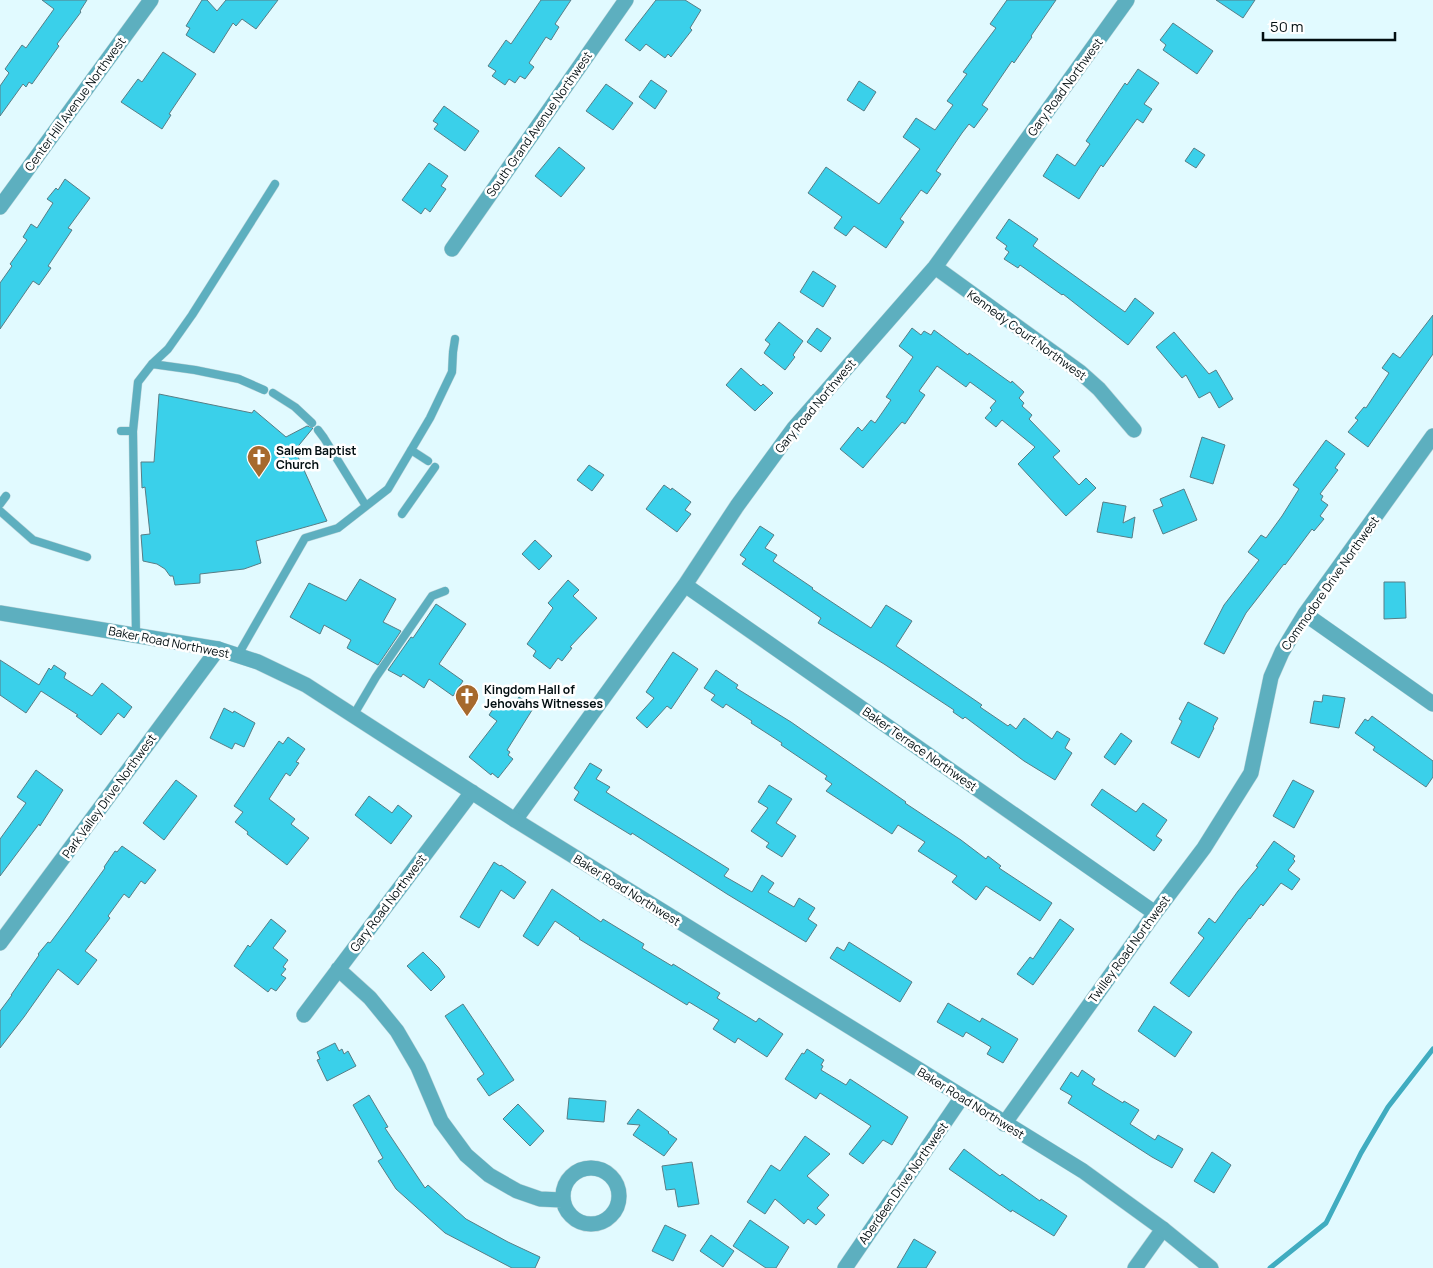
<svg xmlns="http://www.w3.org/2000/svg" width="1433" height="1268" viewBox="0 0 1433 1268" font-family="Manrope,sans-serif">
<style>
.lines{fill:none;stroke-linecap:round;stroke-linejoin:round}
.stream{stroke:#40acc0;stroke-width:5}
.building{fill:#3ad0ea;stroke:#587d85}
.service-casing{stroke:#bdd4d9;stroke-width:9}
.minor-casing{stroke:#bdd4d9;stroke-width:16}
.tertiary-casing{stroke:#bdd4d9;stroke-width:16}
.service{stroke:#5dafbf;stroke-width:8}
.minor{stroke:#5dafbf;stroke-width:15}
.tertiary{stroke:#5dafbf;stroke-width:15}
.labels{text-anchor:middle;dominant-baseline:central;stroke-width:5;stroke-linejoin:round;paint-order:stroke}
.street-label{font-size:12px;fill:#020e11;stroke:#fff}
.poi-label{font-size:12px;font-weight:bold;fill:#020e11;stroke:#fff;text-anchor:start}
</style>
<rect width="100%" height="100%" fill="#e1faff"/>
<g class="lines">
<path class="stream" d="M1270,1268L1326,1223L1361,1153L1388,1107L1433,1049"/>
</g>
<path class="building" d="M42,0H87L80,11L81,12L57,44L59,46L32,84L29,82L26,87L23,84L0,116V86L9,73L5,69L22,45L26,48L54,9Z
M202,0H207L217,11L226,0H278L256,29L242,19L236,26L233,23L214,53L186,35L190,28L186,26Z
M541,0H571L555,24L559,27L551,40L546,37L529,63L534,67L525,79L520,76L515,83L509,79L505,85L492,76L496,71L488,66L506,40L511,44Z
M656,0H685L701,10L690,28L692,30L671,57L668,54L665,58L646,44L640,51L625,40Z
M1007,0H1056L1031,36L1032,37L1014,63L1012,61L982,105L988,109L974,128L969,124L962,133L936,171L941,174L927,194L921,190L900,219L904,222L886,248L854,226L846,236L834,228L842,217L808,193L826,167L879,204L920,149L903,137L916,118L935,130L953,105L947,101L967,74L963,72L996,28L990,24Z
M1216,0H1255L1243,18Z
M1173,23L1213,51L1197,74L1163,50L1166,45L1160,40Z
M163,52L196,74L169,114L171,115L162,129L121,102L138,79L142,82Z
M1138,69L1159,83L1144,104L1152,109L1143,123L1137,119L1103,167L1101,165L1079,199L1043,176L1057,154L1075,166L1090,144L1086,141L1125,83L1127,85Z
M651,80L667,91L655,109L639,97Z
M859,81L876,92L864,111L847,100Z
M606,84L633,103L613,130L586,111Z
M444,106L479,131L465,151L434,129L438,124L433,121Z
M559,147L585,168L561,197L535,176Z
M1194,148L1205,155L1196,168L1185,161Z
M429,163L448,176L441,186L446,189L430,212L425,208L421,214L402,200Z
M65,179L90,198L68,228L72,230L48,266L51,268L39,285L33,281L0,329V283L12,266L10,264L27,240L23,237L31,224L37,228L53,203L47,199L56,188L58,190Z
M1009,219L1038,239L1033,246L1125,312L1135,298L1154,313L1128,345L1063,294L1062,295L1020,265L1018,268L1004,259L1009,252L1005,249L1007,246L996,238Z
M813,271L836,286L823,307L800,292Z
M1433,315V354L1368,447L1348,432L1358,420L1355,418L1364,407L1366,408L1389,373L1382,368L1393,353L1400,358Z
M779,322L803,341L793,355L795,357L785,370L764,353L770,344L765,340Z
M817,328L831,338L821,352L807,342Z
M912,328L921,335L924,331L931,335L934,330L968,355L969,353L1011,383L1012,381L1024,392L1019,398L1024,403L1022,406L1032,415L1029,419L1060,451L1053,457L1079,485L1086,478L1096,488L1066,516L1018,464L1035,447L1002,420L996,427L985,418L992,410L990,408L996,401L970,382L966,387L937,366L919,391L925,395L905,424L902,422L863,468L840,449L858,427L862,431L871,420L875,423L891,400L886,397L913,357L899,346Z
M1174,332L1209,374L1216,370L1233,399L1219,408L1210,392L1199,398L1186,375L1182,378L1156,347Z
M741,368L761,386L763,384L773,393L755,411L726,385Z
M159,394L252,413L254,410L286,437L307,426L313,428L295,450L327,521L256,541L261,563L244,569L200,574V583L175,585L173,576H170L165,569L157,564L143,561L141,535L150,534L145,487L142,488L141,462H154Z
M1202,437L1225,445L1213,484L1190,477Z
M1326,440L1345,454L1335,468L1338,470L1320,494L1323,496L1321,500L1328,505L1320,516L1324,519L1314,531L1312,529L1285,565L1284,564L1246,613L1224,654L1204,644L1224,605L1259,560L1248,552L1261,535L1266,538L1282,516L1299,489L1293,485Z
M589,465L604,475L592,491L577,480Z
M664,485L671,490L672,488L691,502L685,510L691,514L677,532L646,509Z
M1184,489L1197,520L1163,534L1153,510L1163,506L1160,499Z
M1103,502L1126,506L1123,523L1135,517L1132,538L1097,532Z
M760,526L774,535L765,548L777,555L773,561L813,588L812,589L871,628L886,605L912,621L896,646L982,705L980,707L1008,726L1010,724L1016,729L1024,718L1052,739L1057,731L1070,739L1065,748L1072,753L1055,780L1024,761L965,717L963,719L953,712L954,710L884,664L818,623L821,618L742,564L746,559L740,555Z
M535,540L552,556L539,570L522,554Z
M360,579L396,599L383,622L401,631L378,665L347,648L351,640L324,625L320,634L290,617L309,583L346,601Z
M568,580L579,590L573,596L597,618L570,647L572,648L562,661L558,658L550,669L533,656L536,651L527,644L553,608L548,603Z
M1384,582H1405L1406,618L1384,619Z
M436,604L466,624L439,664L463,681L453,696L429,679L424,688L403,674L401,677L388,670L411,637L413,638Z
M673,652L698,669L671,709L667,706L647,728L636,718L654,698L646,692Z
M0,660L39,685L49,668L51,670L54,665L66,673L64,678L92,696L102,683L132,707L124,718L118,713L101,735L76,716L78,715L41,691L26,713L0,695Z
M716,670L738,685L736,688L744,693L791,722L906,802L905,803L961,840L986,859L988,856L1001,866L999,868L1052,903L1040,921L986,886L976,900L952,882L957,876L918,851L925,842L898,825L892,834L826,791L832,784L825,779L827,776L781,745L782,743L751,723L752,721L726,704L723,708L711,700L715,695L704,688Z
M1323,695L1345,698L1339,728L1310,723L1314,701L1322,702Z
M519,697L534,707L507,750L510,752L508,755L513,759L498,778L492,773L491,775L469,757L497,721L489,715L499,700L512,708Z
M1188,702L1218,718L1213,727L1214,728L1199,758L1171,743L1182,721L1179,719Z
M224,708L233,713L234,711L255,723L244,747L235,743L232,749L210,738Z
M1372,716L1433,761V777L1426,787L1373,750L1375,747L1355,733L1365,719L1368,721Z
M1121,733L1132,741L1115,765L1104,757Z
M288,737L305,749L296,762L299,763L290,776L286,773L269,799L295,819L291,824L309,838L287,865L247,834L248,832L235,822L243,812L234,806L279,741L283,744Z
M590,763L602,770L596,779L610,787L606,792L729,869L724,876L752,892L762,875L774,883L768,892L794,907L799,898L815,908L808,919L817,925L806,942L727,894L632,833L631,835L574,800L579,792L574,788Z
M36,770L63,790L40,826L39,824L0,876V839L26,803L17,797Z
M176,780L197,796L164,840L143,823Z
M1293,780L1314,791L1294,828L1273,816Z
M769,785L792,799L776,823L796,836L782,857L766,847L769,843L751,831L768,808L758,802Z
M1102,789L1136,812L1143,803L1167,820L1156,836L1162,840L1154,851L1091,805Z
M369,796L392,813L398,805L412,816L391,844L355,815Z
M1274,841L1295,856L1293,859L1295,861L1288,870L1300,879L1292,890L1281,883L1263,906L1261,904L1250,919L1249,918L1189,997L1170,983L1204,938L1198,933L1209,918L1215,923L1238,891L1258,867L1256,866Z
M122,846L156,870L145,884L141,881L129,898L124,894L108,916L110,918L85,951L97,960L78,985L58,969L24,1017L0,1048V1011L12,995H11L39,955L38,954L48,942L50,943L68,919L105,868L104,867L115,851L117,852Z
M494,862L500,866L501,865L526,882L514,899L501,890L479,928L460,917Z
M552,889L601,922L603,919L644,944L642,948L672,966L673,964L707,985L720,993L717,998L756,1022L759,1018L783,1034L767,1057L738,1038L735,1043L713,1029L719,1020L689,1002L687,1005L579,939L580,938L555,921L538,946L523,936Z
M271,919L286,931L273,948L288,960L283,967L286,969L281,975L286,978L276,991L271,988L268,992L234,966L248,945L250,947Z
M1060,919L1074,929L1033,985L1017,974L1030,957L1033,959Z
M849,942L912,982L900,1002L830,958L837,947L844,951Z
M423,952L439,968L445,977L431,991L407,966Z
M948,1003L980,1022L982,1018L1018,1039L1003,1063L987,1054L991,1047L966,1032L963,1037L937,1022Z
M463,1004L514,1080L489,1096L477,1079L484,1074L445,1016Z
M1154,1006L1192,1032L1175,1057L1138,1031Z
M335,1043L339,1051L342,1049L344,1054L348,1051L356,1066L327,1081L317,1060L320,1059L317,1052Z
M807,1049L824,1060L821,1065L823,1066L821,1070L846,1085L850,1079L908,1117L892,1145L883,1140L863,1164L849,1154L871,1126L820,1093L816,1099L785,1079L802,1053L804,1054Z
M1082,1070L1095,1079L1092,1084L1123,1103L1124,1101L1139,1110L1130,1124L1155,1140L1158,1135L1183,1149L1172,1168L1152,1157L1068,1103L1072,1096L1060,1089L1071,1072L1078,1077Z
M369,1095L388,1127L385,1128L425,1188L428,1185L466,1219L508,1242L540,1257L535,1268H512L445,1233L396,1189L378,1161L383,1158L353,1105Z
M569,1098L606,1101L604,1122L567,1119Z
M518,1104L544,1131L530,1146L503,1119Z
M638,1109L669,1132L668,1133L677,1139L664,1156L633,1135L640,1125L627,1124Z
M805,1136L830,1154L807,1176L829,1195L817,1208L825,1215L816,1225L808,1219L804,1224L775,1199L765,1214L747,1202L771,1165L780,1171Z
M964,1149L1000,1176L1002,1174L1040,1201L1041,1199L1067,1216L1054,1236L1012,1210L1011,1212L949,1169Z
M1212,1152L1231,1165L1214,1193L1194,1181Z
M692,1162L699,1204L678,1207L675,1189L666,1190L662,1166Z
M750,1220L789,1247L776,1268H766L733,1246Z
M665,1225L686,1235L673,1261L652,1251Z
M711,1235L734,1251L723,1267L700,1251Z
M914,1239L936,1252L926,1268H897Z"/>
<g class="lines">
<g class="service-casing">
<path id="service" d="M152,364L195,370L239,379L264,390
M273,393L295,407L312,423
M318,430L324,438L366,506
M121,431H133L138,382L152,364L168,349L192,315L275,184
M133,431L136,635
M411,450L428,461
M0,504L6,496
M0,511L33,540L87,557
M402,514L435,467
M238,655L305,538L338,528L388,489L430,418L452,372L453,352L455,339
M353,716L376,677L432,596L445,591"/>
</g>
<g class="minor-casing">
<path id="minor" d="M0,207L151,0
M452,249L626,0
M935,267L1080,372L1099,389L1134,430
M685,585L1155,913
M1305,614L1433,704
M515,820L685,585L737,506L794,428L935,267L1127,0
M0,943L218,649
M338,969L370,998L397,1031L418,1067L441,1121L466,1155L489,1175L517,1191L540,1199L562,1200
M304,1015L472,792
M1004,1124L1155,913L1204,848L1251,773L1271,677L1282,652L1305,614L1433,436
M563 1196a28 28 0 1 1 56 0a28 28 0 1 1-56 0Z
M845,1268L962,1097
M1135,1268L1163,1229"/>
</g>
<g class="tertiary-casing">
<path id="tertiary" d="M0,613L218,649L258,662L306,685L515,820L1083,1171L1163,1229L1211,1268"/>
</g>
<use href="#service" class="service"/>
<use href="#minor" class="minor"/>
<use href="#tertiary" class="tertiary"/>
</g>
<defs>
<g id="church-pin" transform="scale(1.25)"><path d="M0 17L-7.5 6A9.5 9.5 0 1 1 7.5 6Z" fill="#a6692d" stroke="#fff"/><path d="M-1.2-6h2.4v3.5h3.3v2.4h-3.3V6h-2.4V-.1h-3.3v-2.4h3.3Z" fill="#fff"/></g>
</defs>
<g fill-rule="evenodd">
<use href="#church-pin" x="259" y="457"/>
<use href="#church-pin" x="467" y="696"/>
</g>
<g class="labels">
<g class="street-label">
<text transform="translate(1065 87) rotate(-54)">Gary Road Northwest</text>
<text transform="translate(75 104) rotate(-54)">Center Hill Avenue Northwest</text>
<text transform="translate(539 124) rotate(-55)">South Grand Avenue Northwest</text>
<text transform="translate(1027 335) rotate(36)">Kennedy Court Northwest</text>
<text transform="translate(815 406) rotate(-50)">Gary Road Northwest</text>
<text transform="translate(1330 583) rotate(-55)">Commodore Drive Northwest</text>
<text transform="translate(169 642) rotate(11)">Baker Road Northwest</text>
<text transform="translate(920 749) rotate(35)">Baker Terrace Northwest</text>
<text transform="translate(109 796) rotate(-54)">Park Valley Drive Northwest</text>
<text transform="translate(627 890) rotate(32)">Baker Road Northwest</text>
<text transform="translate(388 903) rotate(-53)">Gary Road Northwest</text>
<text transform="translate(1129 949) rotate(-54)">Twilley Road Northwest</text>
<text transform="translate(971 1103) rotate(32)">Baker Road Northwest</text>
<text transform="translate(903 1183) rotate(-55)">Aberdeen Drive Northwest</text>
</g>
<g class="poi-label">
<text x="276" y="450">Salem Baptist<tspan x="276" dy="14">Church</tspan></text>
<text x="484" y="689">Kingdom Hall of<tspan x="484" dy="14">Jehovahs Witnesses</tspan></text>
</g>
</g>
<path d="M1263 32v8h132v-8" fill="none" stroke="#020e11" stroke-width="2.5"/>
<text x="1270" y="32" font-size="15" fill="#020e11" stroke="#ffffff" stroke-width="4" paint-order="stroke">50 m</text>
</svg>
